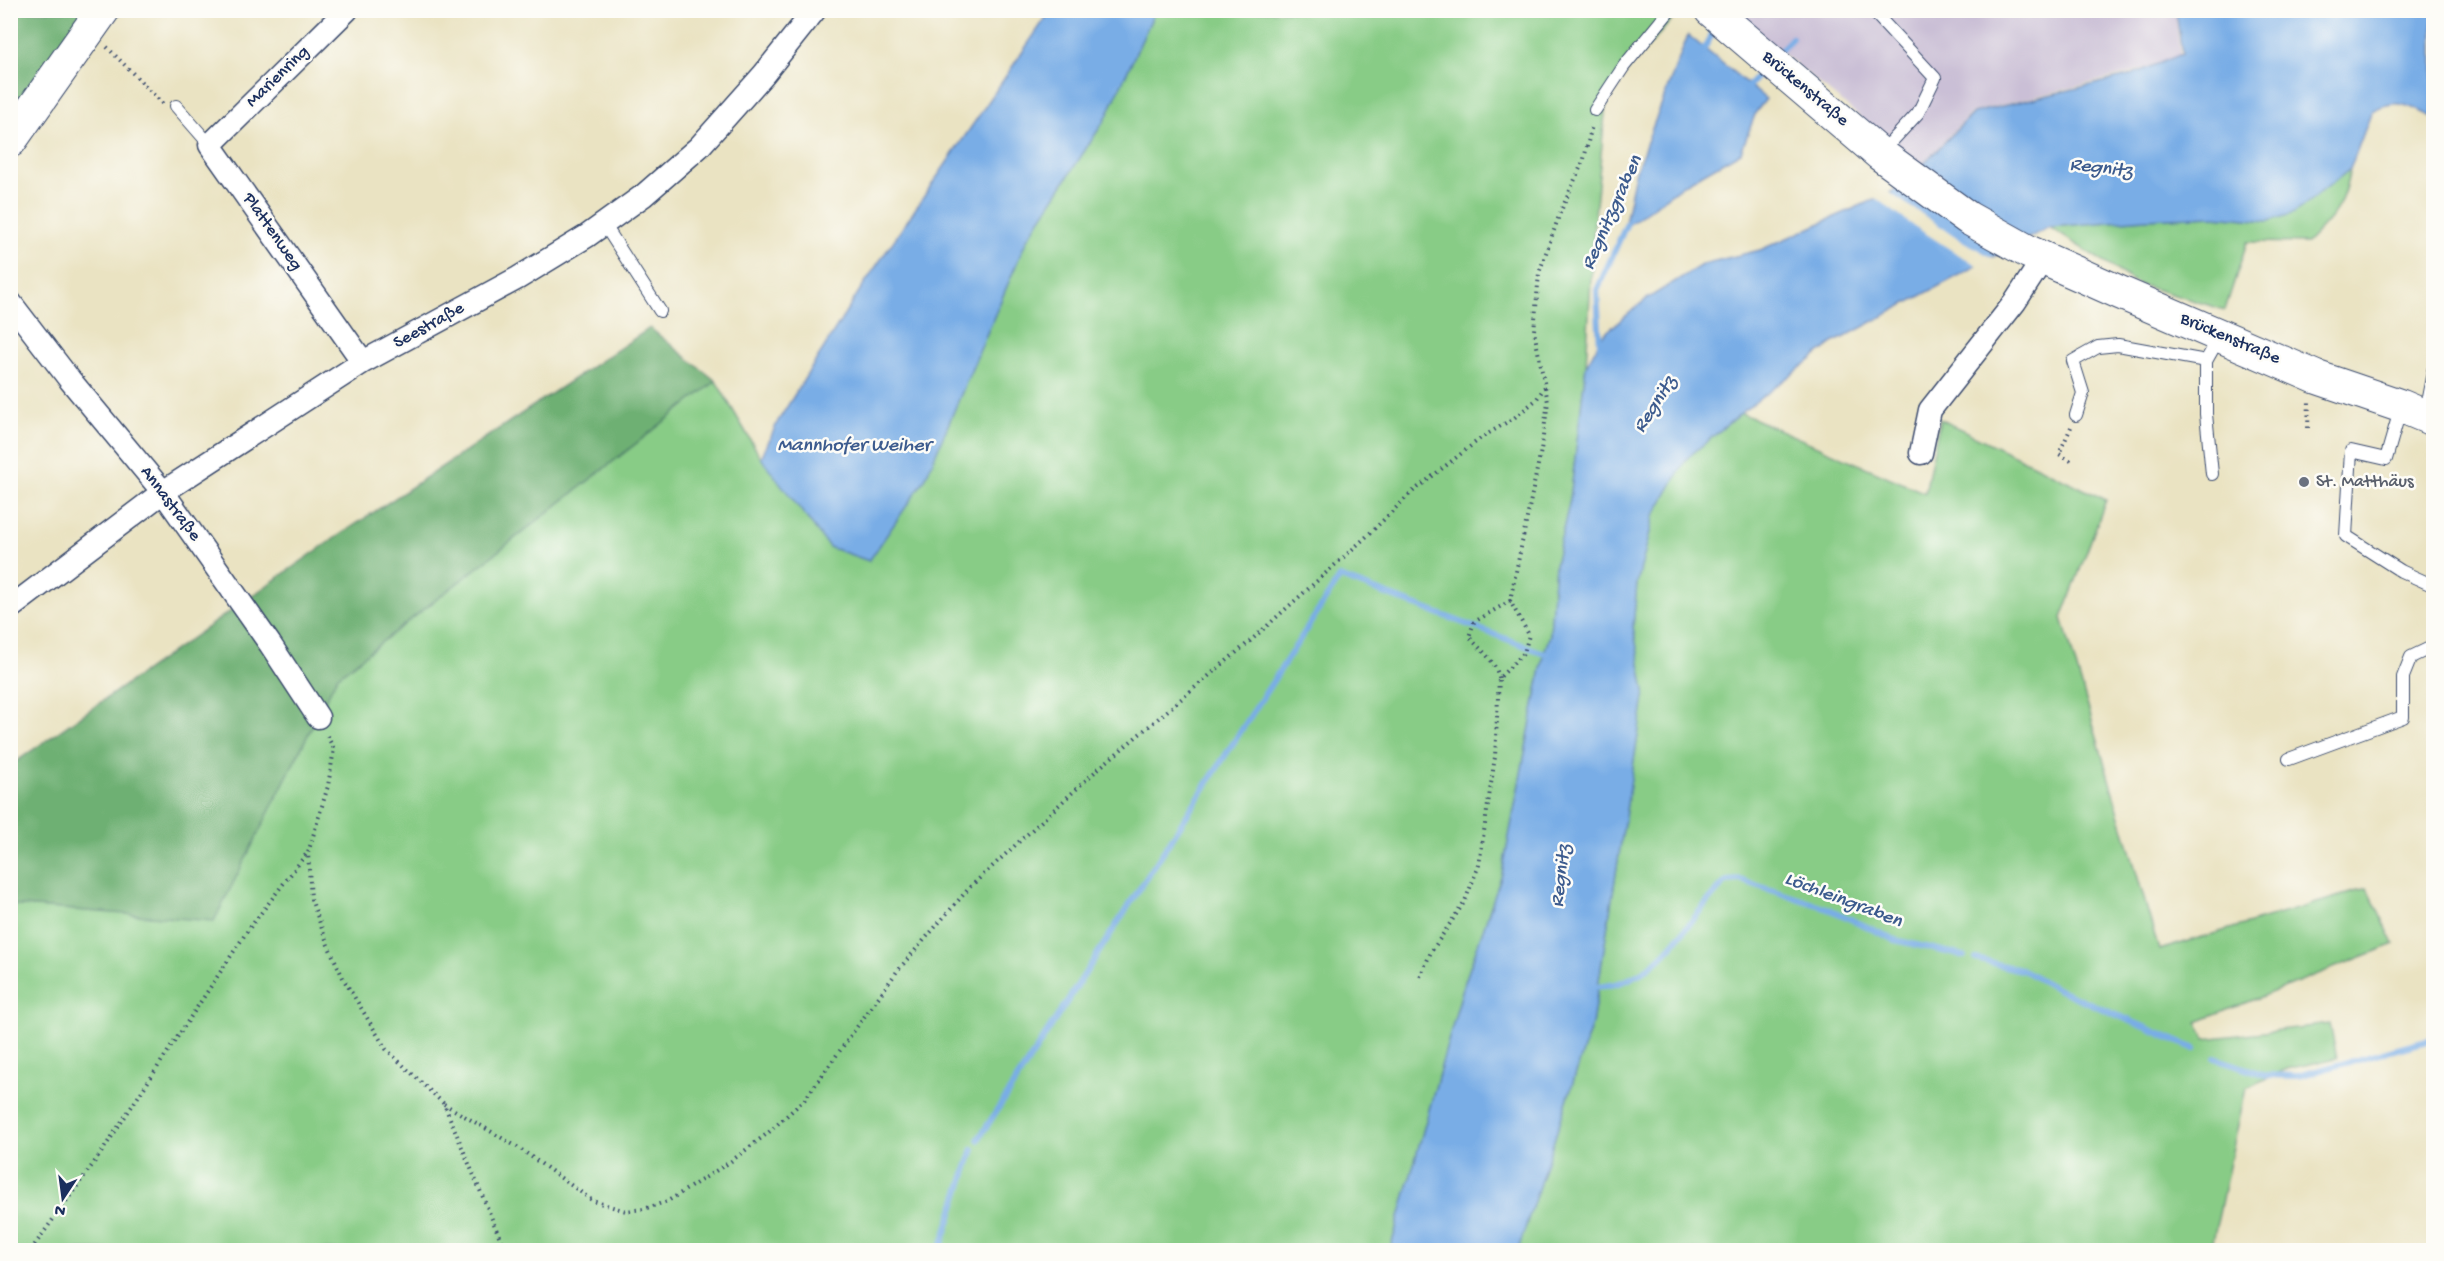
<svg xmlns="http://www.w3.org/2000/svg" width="2444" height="1261" viewBox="0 0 2444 1261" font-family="'Gochi Hand',sans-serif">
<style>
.industrial{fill:#cabfd6}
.green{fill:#88cc86;stroke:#527e72;stroke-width:1.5}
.forest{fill:#6eb073;stroke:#447068;stroke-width:1.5}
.water{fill:#79ade6;stroke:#4a6ea2;stroke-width:1.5}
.pier{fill:#eae3c2}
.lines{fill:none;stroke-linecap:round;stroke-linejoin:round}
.stream{stroke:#79ade6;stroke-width:6}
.lane-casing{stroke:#3a4a6d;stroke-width:14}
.street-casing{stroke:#3a4a6d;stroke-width:25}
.secondary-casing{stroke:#3a4a6d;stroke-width:35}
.path{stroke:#3a4a6d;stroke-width:4;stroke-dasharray:1.5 4.5;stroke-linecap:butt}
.lane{stroke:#fff;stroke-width:12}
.street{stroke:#fff;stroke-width:22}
.secondary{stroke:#fff;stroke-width:33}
.worship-dot{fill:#6b7280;stroke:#fdfcf7;stroke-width:2}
.labels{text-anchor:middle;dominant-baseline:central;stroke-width:5;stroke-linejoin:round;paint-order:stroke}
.street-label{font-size:18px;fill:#1b2f5e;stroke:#fdfcf7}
.worship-label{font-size:18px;fill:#5b616d;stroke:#fdfcf7;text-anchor:start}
.water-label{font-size:20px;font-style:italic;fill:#3c5b8e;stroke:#fdfcf7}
</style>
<rect width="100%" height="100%" fill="#fdfcf7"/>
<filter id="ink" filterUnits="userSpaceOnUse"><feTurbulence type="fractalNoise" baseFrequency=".0167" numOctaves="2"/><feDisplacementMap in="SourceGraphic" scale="12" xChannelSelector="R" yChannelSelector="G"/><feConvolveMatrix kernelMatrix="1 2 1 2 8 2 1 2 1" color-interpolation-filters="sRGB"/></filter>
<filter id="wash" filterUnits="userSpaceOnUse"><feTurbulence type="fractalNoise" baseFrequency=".008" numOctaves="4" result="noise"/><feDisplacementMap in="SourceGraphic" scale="24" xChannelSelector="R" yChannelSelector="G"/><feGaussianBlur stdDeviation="1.35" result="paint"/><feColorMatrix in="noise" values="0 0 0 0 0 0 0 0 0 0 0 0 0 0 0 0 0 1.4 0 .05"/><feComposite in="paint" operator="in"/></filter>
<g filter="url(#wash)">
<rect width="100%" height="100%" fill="#eae3c2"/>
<path class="industrial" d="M1742,10L2175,11L2180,55L2127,74L1972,112L1920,166L1737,16Z"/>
<path class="green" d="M1155,11H1680L1607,93L1594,226L1586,366L1570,500L1555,565L1550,635L1544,653L1502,874L1463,988L1390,1250H11L10,905L214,920L337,677L716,381L761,458L925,479L1027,239L1106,118Z
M2350,169C2343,207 2334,216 2307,243L2247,242L2225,310L2138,284L2049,227L2145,219L2214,216L2269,221L2324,189Z
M1741,413L1925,493L1940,419L2106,500L2062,618L2159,950L2367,888L2394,944L2197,1022L2205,1039L2330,1024L2337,1058L2287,1069L2246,1088L2211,1250H1518L1592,1024L1645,691L1633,627L1637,583L1654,516L1687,458Z"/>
<path class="forest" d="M11,11H103L11,142Z
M650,328L716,381L337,677L214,921L11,905L10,766L323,546Z"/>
<path class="water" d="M1051,10L1155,11L1106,118L1027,239L925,479L869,561L829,547L761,458L778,421L860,290Z
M2423,10L2433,14V117C2408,106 2398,97 2372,111L2350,169L2294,213L2269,221L2214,216L2145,219L2049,227L1833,343L1741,413L1687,458L1654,516L1637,583L1633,627L1645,691L1592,1024L1518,1250H1390L1463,988L1502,874L1544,653L1550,635L1555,565L1570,500L1586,366L1603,335L1645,300L1703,264L1760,250L1900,188L1973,113L2128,76L2182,54L2176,12L2177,11Z
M1688,35L1766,99L1756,112L1741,152L1683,185L1624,228L1635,173Z"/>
<path class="pier" d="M1887,191L1964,242L1995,259L1980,267L1956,253L1908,222L1874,197Z"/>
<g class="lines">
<path class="stream" d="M1778,53L1792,38
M1701,54L1717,26
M1744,91L1766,67
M1600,347L1597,290L1627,223
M1976,959L2025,971L2057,989L2195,1049
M1590,987C1661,987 1682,922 1727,881L1740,880L1827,908L1895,940L1964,956
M2215,1058L2266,1075L2298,1076L2434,1039
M978,1140L1340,577L1544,653
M940,1250L973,1149"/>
</g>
</g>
<g filter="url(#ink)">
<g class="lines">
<g class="lane-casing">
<path id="lane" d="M1872,10L1935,78L1918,113L1881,153
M176,106L210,145
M1595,110L1624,66L1670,10
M604,224L660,311
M2401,407L2386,459L2351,451L2346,536L2401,571L2434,586
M2425,413L2434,367
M2076,415L2083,393L2073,361L2098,347L2118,345L2206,361
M2212,474L2206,414V361L2220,336
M2289,759L2403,717V677L2411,657L2434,646"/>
</g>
<g class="street-casing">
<path id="street" d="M347,10L210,145L363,362
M10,302L70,380L163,492L270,644L318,717
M1921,453L1930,410L2015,302L2043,259
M10,608L163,492L363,362L518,278L587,236L644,195L699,147L764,74L815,10"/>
</g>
<g class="secondary-casing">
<path id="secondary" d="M1711,10L1880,154L1968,218L2029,252L2121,293L2316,377L2401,406L2434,420
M10,141L103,10"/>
</g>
<path class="path" d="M107,47L163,104
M2071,427L2059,454L2071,461
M2308,428L2309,401
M1510,601L1541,450L1548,402L1534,331L1539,273L1560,213L1584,159L1592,125
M327,736L334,749L328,786L308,853L311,899L328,945L344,980L386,1049L444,1104L505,1250
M1420,977L1431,952L1465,901L1479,865L1495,757L1499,678L1524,653L1529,635L1510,601L1474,622L1469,637C1481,650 1495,660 1499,678
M444,1104L519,1148L593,1201L626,1211L644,1209L668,1201L730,1162L768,1133L805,1099L898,970L970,887L1098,769L1249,642L1365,538L1411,493L1481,438L1514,418L1536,400L1546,385
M31,1250L101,1153L248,930L307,853"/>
<use href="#lane" class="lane"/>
<use href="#street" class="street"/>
<use href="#secondary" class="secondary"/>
</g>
</g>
<circle class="worship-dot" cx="2304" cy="482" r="6"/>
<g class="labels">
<g class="street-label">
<text transform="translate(278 77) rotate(-44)">Marienring</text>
<text transform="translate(1805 89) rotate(40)">Brückenstraße</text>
<text transform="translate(272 232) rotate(55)">Plattenweg</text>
<text transform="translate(429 326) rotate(-29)">Seestraße</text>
<text transform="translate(2230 339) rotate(23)">Brückenstraße</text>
<text transform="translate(170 504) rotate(53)">Annastraße</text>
</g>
<g class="worship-label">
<text x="2316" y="482">St. Matthäus</text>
</g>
<g class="water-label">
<text transform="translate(2101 169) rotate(7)">Regnitz</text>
<text transform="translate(1613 213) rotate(-66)">Regnitzgraben</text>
<text transform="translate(1656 405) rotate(-57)">Regnitz</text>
<text x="854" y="446">Mannhofer Weiher</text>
<text transform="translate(1562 876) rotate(-83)">Regnitz</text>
<text transform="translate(1843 901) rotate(21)">Löchleingraben</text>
</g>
</g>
<rect width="2444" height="1261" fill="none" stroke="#fdfcf7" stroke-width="36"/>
<g transform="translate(63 1198) rotate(193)" stroke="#fdfcf7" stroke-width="4.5" paint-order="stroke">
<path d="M0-4.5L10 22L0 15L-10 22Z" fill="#1b2f5e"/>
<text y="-9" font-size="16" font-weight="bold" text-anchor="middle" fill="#1b2f5e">N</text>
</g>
</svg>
